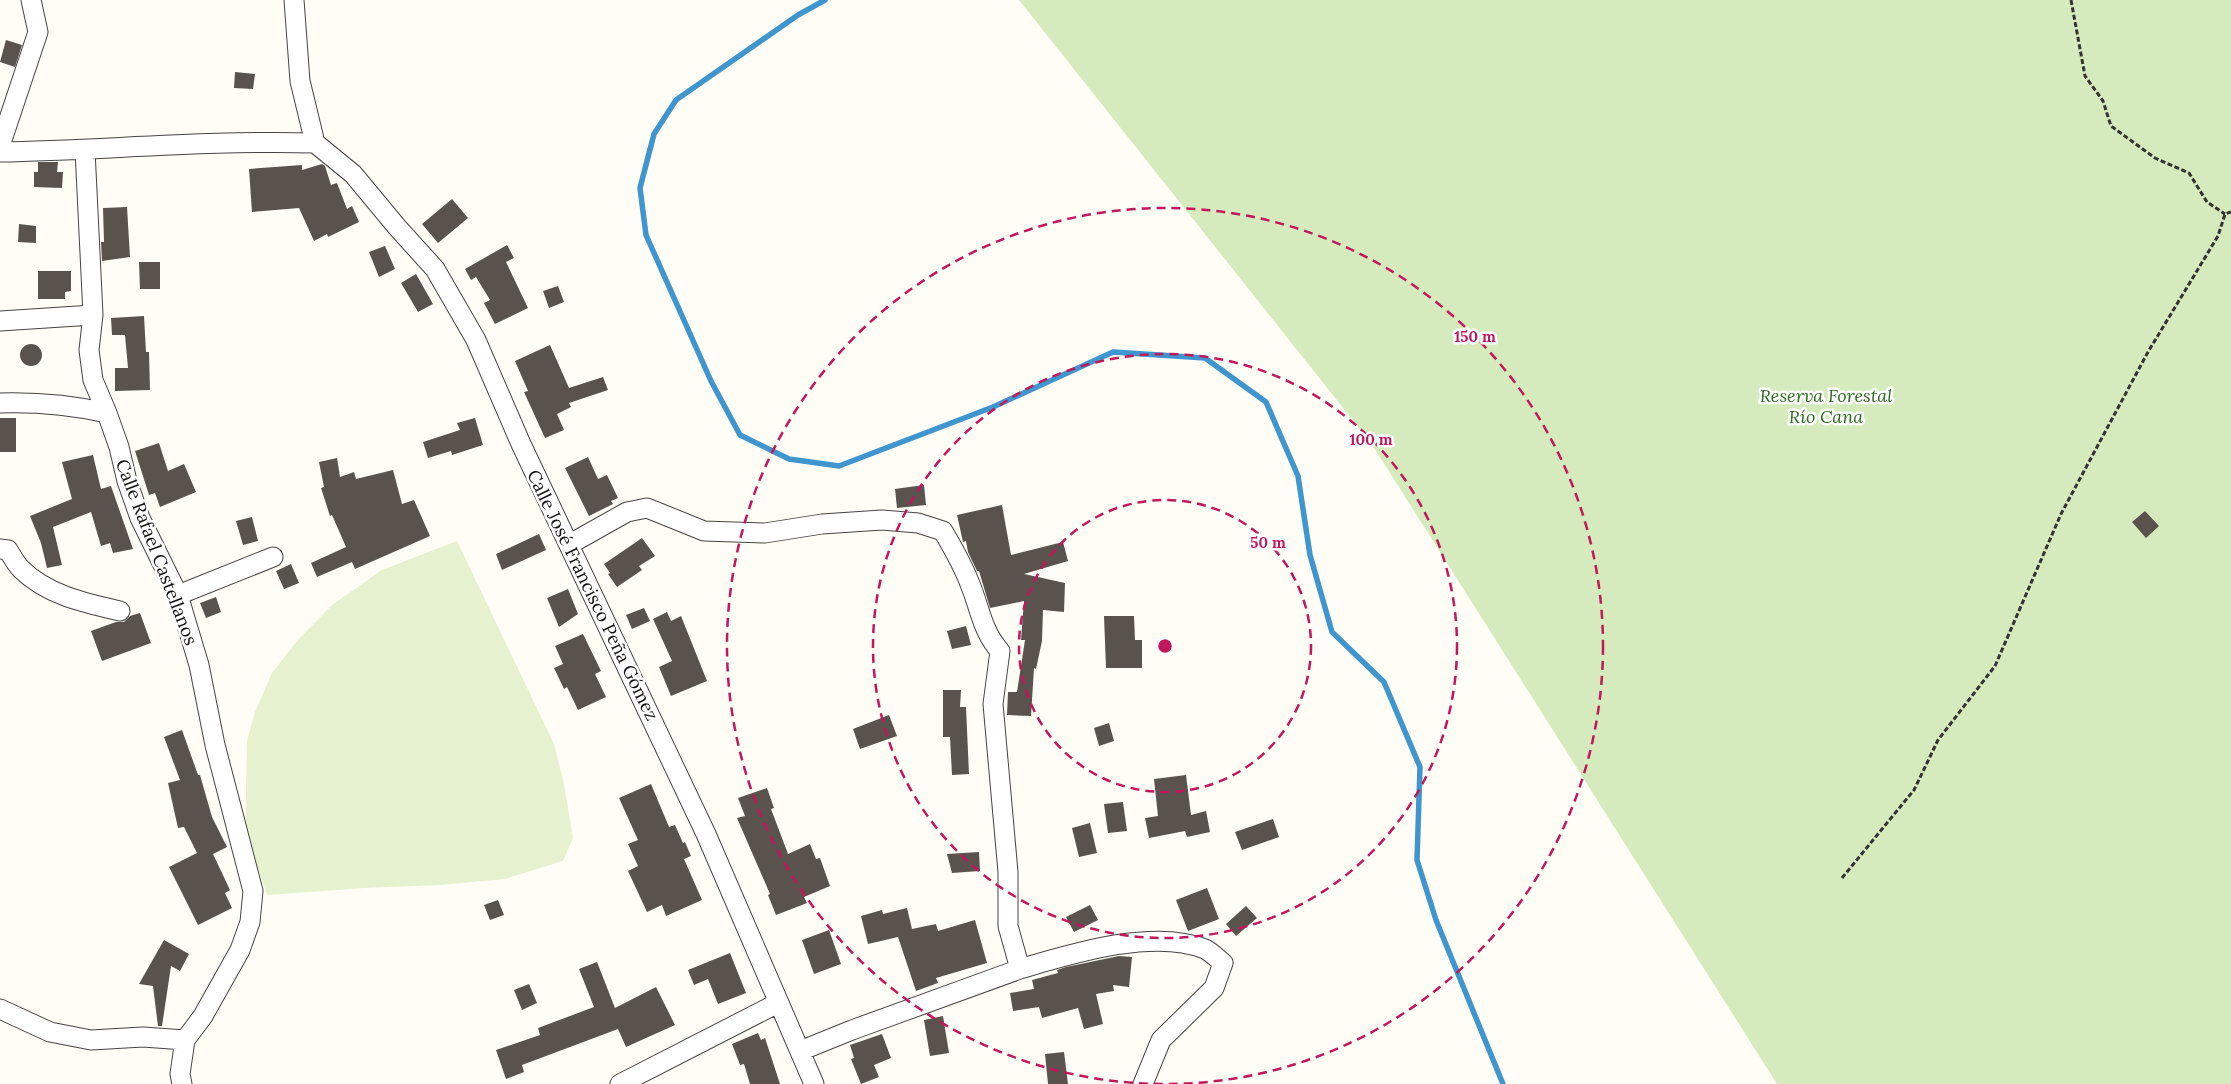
<svg xmlns="http://www.w3.org/2000/svg" width="2231" height="1084" viewBox="0 0 2231 1084" font-family="Lora,serif">
<style>
.green{fill:#d5ebbd}
.pitch{fill:#e6f2cf}
.lines{fill:none;stroke-linecap:round;stroke-linejoin:round}
.stream{stroke:#3f96cf;stroke-width:5.5}
.building{fill:#5a524d}
.street-casing{stroke:#444;stroke-width:21}
.path{stroke:#333;stroke-width:3;stroke-dasharray:5 2.5;stroke-linecap:butt}
.street{stroke:#fff;stroke-width:19}
.ring{fill:none;stroke:#c2185b;stroke-width:2.5;stroke-dasharray:9 6}
.labels{text-anchor:middle;dominant-baseline:central;stroke-width:5;stroke-linejoin:round;paint-order:stroke}
.park-label{font-size:18px;font-style:italic;fill:#2f6b1f;stroke:#fff}
.street-label{font-size:18px;fill:#111;stroke:#fff}
.centre{fill:#c2185b;stroke:#fff;stroke-width:2.5}
.ring-label{font-size:15px;text-anchor:middle;font-weight:bold;fill:#c2185b;stroke:#fff;stroke-width:5;stroke-linejoin:round;paint-order:stroke}
</style>
<rect width="100%" height="100%" fill="#fffdf5"/>
<path class="green" d="M1019,0H2231V1084H1777L1371,443Z"/>
<path class="pitch" d="M457,541L554,744L564,784L573,838L563,861L505,879L440,885L364,888L267,895L257,865L246,822V786L247,741L255,712L272,673L296,642L332,605L382,570Z"/>
<g class="lines">
<path class="stream" d="M825,0L798,15L676,100L654,134L640,188L646,235L711,381L740,435L789,459L839,466L993,407L1113,352L1205,358L1266,402L1298,476L1310,555L1332,632L1384,682L1420,767L1417,860L1436,920L1503,1084"/>
</g>
<path class="building" d="M6,40L22,45L15,67L0,62Z
M235,72L255,74L253,89L234,88Z
M38,162H58L57,172H63L62,188L34,187V172H38Z
M322,164L325,166L331,185L337,183L347,209L352,206L359,222L328,237L327,234L314,241L299,208L252,212L249,169L302,165V170Z
M452,199L468,218L438,243L422,224Z
M127,207L130,257L102,261L101,242H104L103,208Z
M19,224L36,226V243L18,242Z
M507,245L514,258L506,262L528,308L495,324L484,303L490,300L476,277L471,280L465,269Z
M385,246L395,269L379,277L369,252Z
M139,262H160V289H140Z
M38,271H71V291L65,292V299H38Z
M416,274L433,304L418,312L401,283Z
M558,286L564,302L549,308L543,291Z
M144,316L146,352H149L150,390L115,391V368H128L125,335H112L111,318Z
M20 355a11 11 0 1 1 22 0a11 11 0 1 1-22 0Z
M550,345L569,388L603,377L608,390L569,403L571,407L557,414L564,430L545,438L524,392L528,391L515,361Z
M0,418H16V452H0Z
M475,418L483,445L452,455L451,451L428,458L423,442L460,430L457,423Z
M159,443L168,471L184,464L196,492L160,507L155,493L149,495L135,451Z
M93,455L101,489L111,486L133,549L113,553L110,543L101,546L91,512L53,527L62,565L47,568L41,543L30,516L72,499L62,462Z
M588,457L598,479L607,475L618,498L611,501L613,504L589,516L565,468Z
M337,458L340,477L354,472L356,479L393,470L402,504L414,500L430,536L355,569L352,562L317,577L311,563L346,547L332,515L330,516L321,488L324,487L319,462Z
M924,485L926,505L897,508L895,489Z
M1002,505L1011,555L1063,542L1068,561L1024,574L1065,583L1064,612L1043,610L1042,641L1036,669L1034,668L1031,716L1007,715L1008,692H1017L1025,640H1021L1024,601L990,608L979,571H977L968,552L966,541L963,542L957,515Z
M2145,511L2159,526L2146,538L2132,522Z
M252,517L258,541L243,545L236,521Z
M539,534L546,550L502,570L496,554Z
M642,538L655,556L639,566L642,570L617,587L608,574L610,573L604,564Z
M291,564L299,583L284,589L276,571Z
M568,589L578,614L559,627L547,598Z
M216,597L221,612L206,618L200,603Z
M644,608L650,621L632,629L626,615Z
M667,612L671,621L681,616L707,681L671,696L659,667L672,661L653,619Z
M140,613L151,643L102,661L91,631L116,622H124L130,616Z
M1104,616H1134L1135,640H1142V668H1106Z
M966,626L971,645L952,649L947,631Z
M583,634L601,671L595,674L606,697L578,710L567,687L564,689L554,668L563,664L555,646Z
M943,690H961L960,707H966L969,774L952,775L950,737H943Z
M889,715L897,736L860,749L853,729Z
M1109,723L1114,741L1099,746L1094,728Z
M182,730L198,775H200L212,817L227,847L213,854L230,890L225,893L232,908L198,925L169,867L197,853L184,827L178,828L168,783L180,780L164,737Z
M1186,775L1191,815L1206,811L1210,832L1187,837L1185,831L1149,838L1145,818L1158,816L1154,779Z
M651,784L669,827L675,825L683,843L685,842L691,856L684,859L702,900L666,916L662,905L647,912L628,871L638,866L628,844L638,840L619,798Z
M767,788L774,808L771,809L788,854L810,844L816,859L820,858L830,886L804,897L807,903L776,915L768,895L770,894L737,818L745,816L738,798Z
M1123,802L1127,831L1108,833L1104,804Z
M1273,819L1279,837L1242,850L1235,832Z
M1090,823L1097,853L1079,857L1072,828Z
M979,852L980,871L952,873L947,854Z
M1207,888L1219,919L1188,931L1176,900Z
M498,900L504,915L490,920L484,905Z
M1090,905L1098,920L1074,932L1066,917Z
M1246,906L1257,918L1236,936L1226,924Z
M907,908L912,929L936,924L938,931L975,920L987,963L936,978L938,983L916,991L898,937L868,944L861,916L882,910L883,914Z
M829,930L841,964L814,974L802,940Z
M164,940L189,954L180,971L171,966L162,1026H158L153,986L139,984Z
M730,953L746,993L718,1004L708,979L694,985L688,970Z
M1119,956L1132,957L1129,987L1113,985L1114,991L1096,994L1103,1024L1084,1029L1078,1008L1042,1018L1039,1007L1013,1011L1010,993L1034,989L1032,980L1058,973L1057,970L1066,967Z
M597,962L615,1008L656,987L675,1025L626,1047L618,1029L522,1065L524,1072L506,1079L496,1050L540,1035L538,1028L594,1007L579,969Z
M529,984L537,1003L522,1010L514,990Z
M943,1016L949,1053L930,1056L924,1020Z
M758,1033L761,1040L765,1038L780,1084H750L744,1064L740,1065L732,1044Z
M882,1034L891,1058L874,1065L879,1077L861,1084L851,1059L854,1058L850,1045Z
M1064,1052L1068,1084H1048L1045,1054Z"/>
<g class="lines">
<g class="street-casing">
<path id="street" d="M294,0L300,81L315,143
M315,143L353,174L397,227L435,269L476,340L521,444L706,834L814,1084
M0,146L38,32L31,0
M85,150L93,315L89,350L93,380L107,413L119,447L127,481L140,518L178,595L199,665L215,745L253,891L250,922L240,950L203,1016L185,1040L180,1074L182,1084
M0,152C105,150 210,140 315,143
M0,321L93,315
M0,403C36,402 71,405 107,413
M570,544L627,512L647,508L704,531L765,533L822,524L882,520L918,523L943,531C953,548 963,565 970,584C980,608 982,631 1000,651L993,704L1008,872V926L1020,969L852,1030L800,1051
M0,549L8,550C12,556 16,564 21,569C47,595 85,603 120,611
M178,595L273,557
M1020,969C1071,954 1153,928 1205,949C1211,952 1217,958 1223,963L1214,988L1161,1040L1143,1084
M0,1009L50,1032L91,1040L143,1037L185,1040
M620,1084L778,1003"/>
</g>
<path class="path" d="M2071,0L2085,76L2103,101L2111,126L2155,158L2189,173L2207,202L2225,214
M1842,878L1914,790L1938,740L1995,666L2061,514L2148,352L2218,236L2225,214L2231,212"/>
<use href="#street" class="street"/>
</g>
<g class="ring">
<circle cx="1165" cy="646" r="146"/>
<circle cx="1165" cy="646" r="292"/>
<circle cx="1165" cy="646" r="438"/>
</g>
<g class="labels">
<g class="park-label">
<text x="1826" y="395">Reserva Forestal<tspan x="1826" dy="21">Río Cana</tspan></text>
</g>
<g class="street-label">
<text transform="translate(157 552) rotate(69)">Calle Rafael Castellanos</text>
<text transform="translate(593 595) rotate(64)">Calle José Francisco Peña Gómez</text>
</g>
</g>
<circle cx="1165" cy="646" r="8" class="centre"/>
<g class="ring-label">
<text x="1475" y="342">150 m</text>
<text x="1371" y="445">100 m</text>
<text x="1268" y="548">50 m</text>
</g>
</svg>
